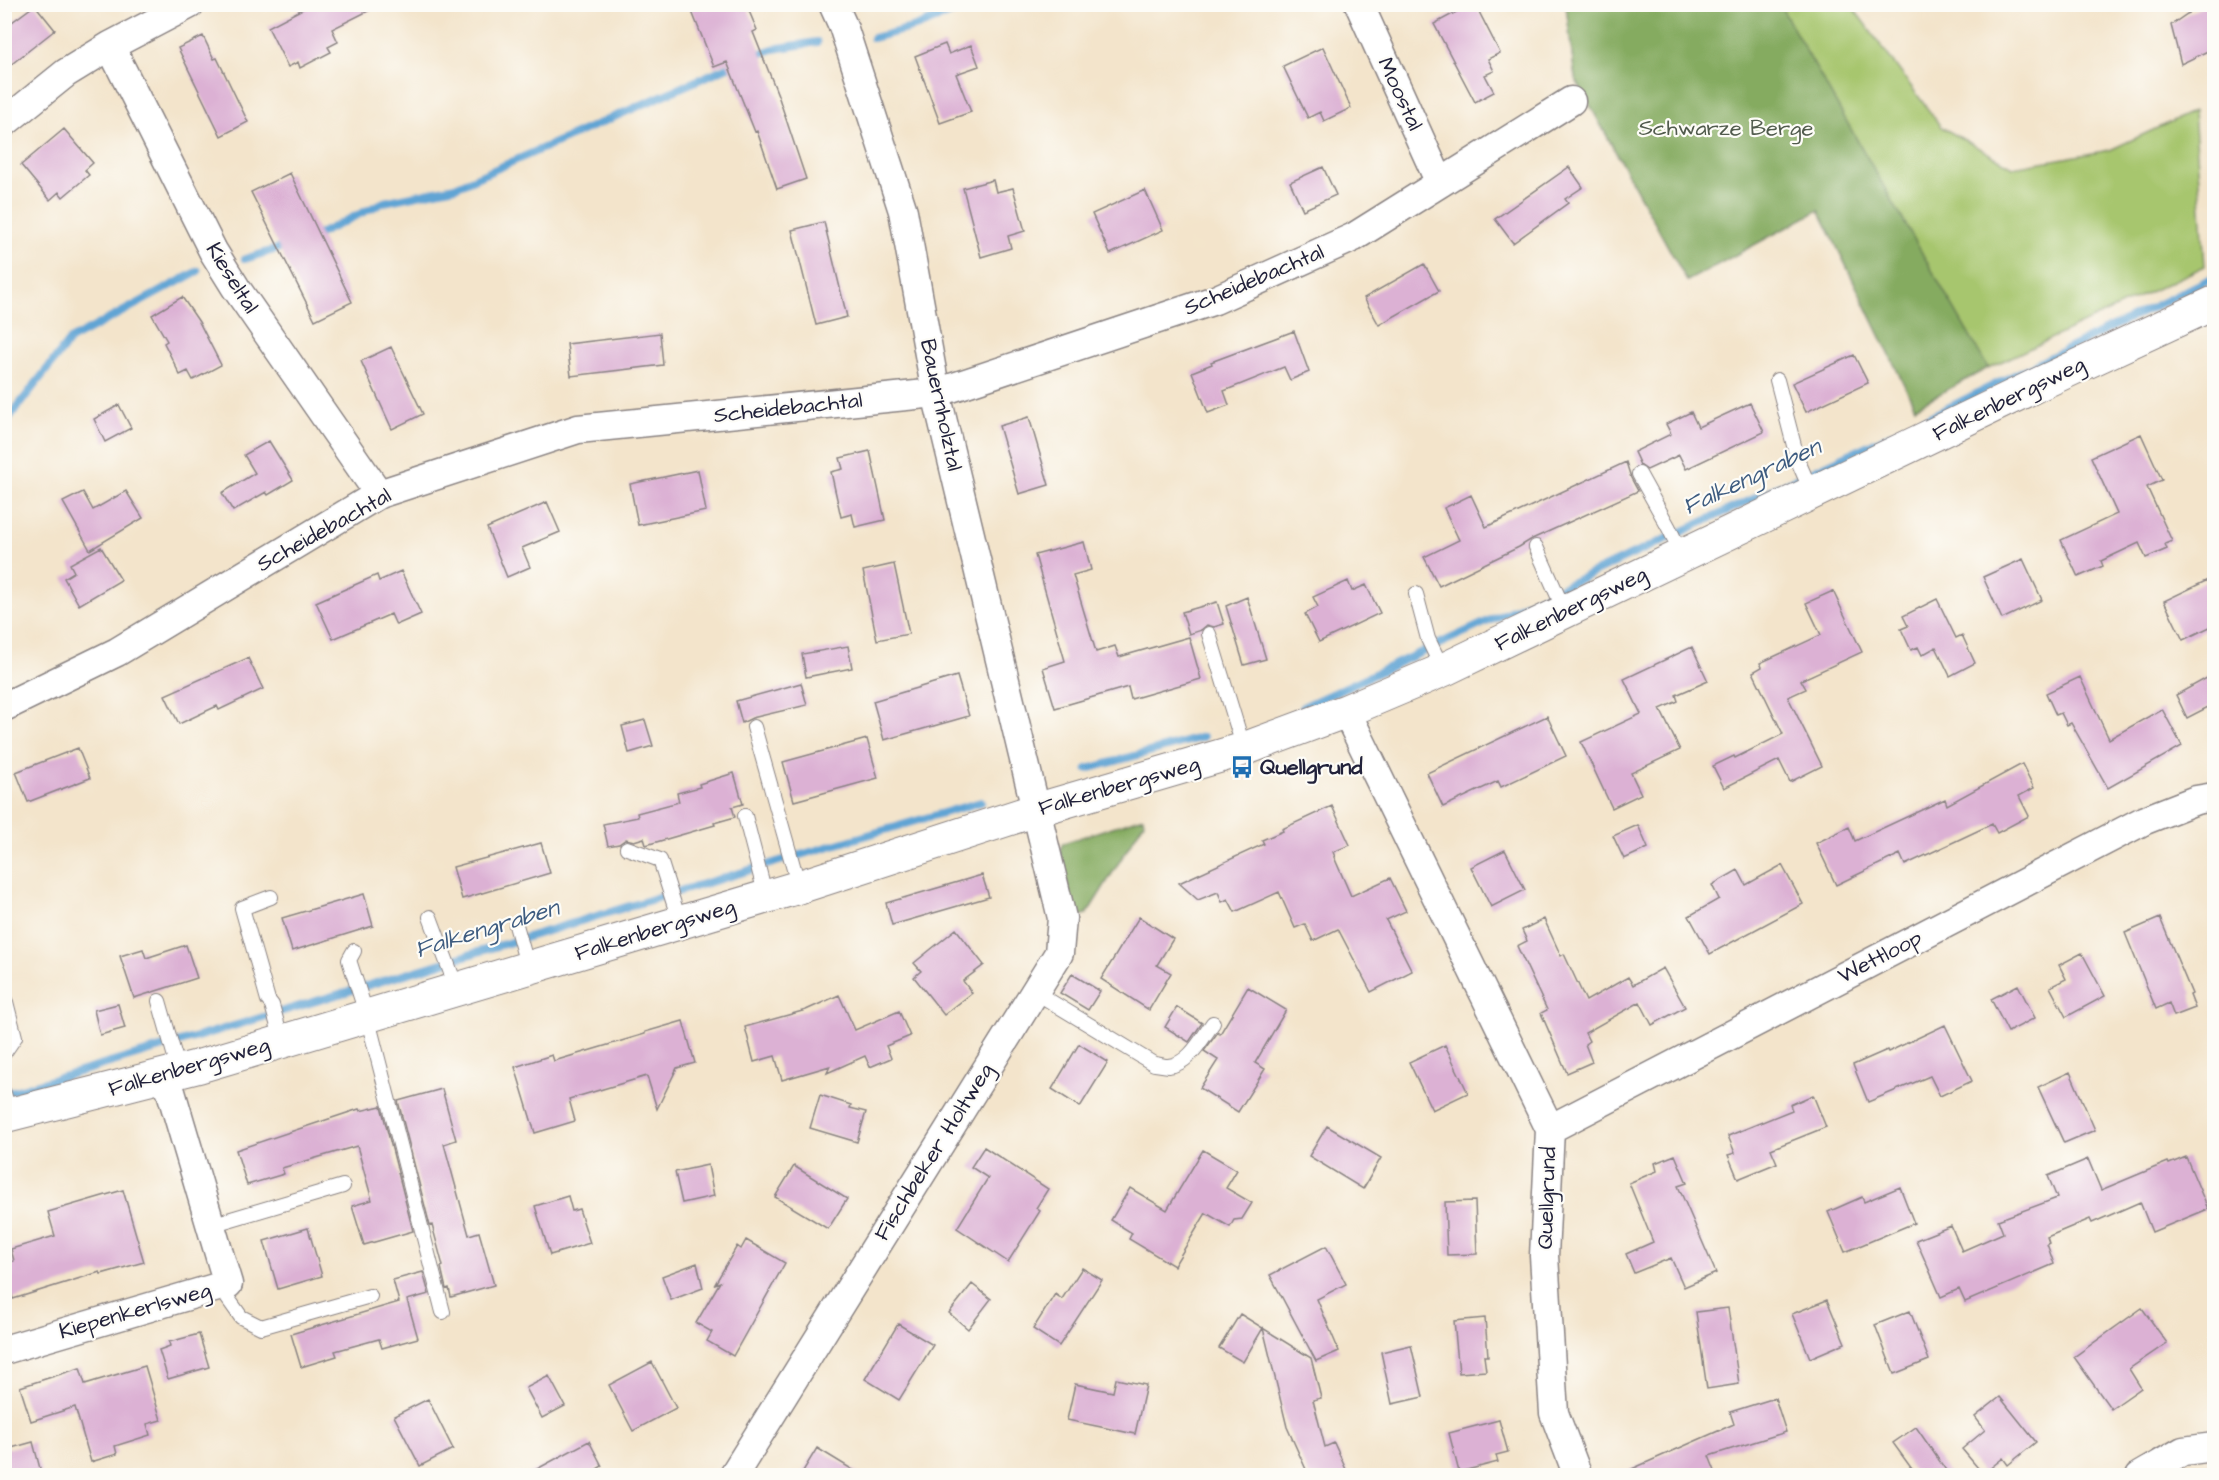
<svg xmlns="http://www.w3.org/2000/svg" width="2219" height="1480" viewBox="0 0 2219 1480" font-family="'Architects Daughter',sans-serif">
<style>
.green{fill:#a7c66e;stroke:#647454;stroke-width:1.5}
.forest{fill:#85ab61;stroke:#54664e;stroke-width:1.5}
.lines{fill:none;stroke-linecap:round;stroke-linejoin:round}
.stream{stroke:#60a4d4;stroke-width:8}
.building{fill:#dcb1d4}
.service-casing{stroke:#8a8383;stroke-width:16}
.minor-casing{stroke:#8a8383;stroke-width:31}
.tertiary-casing{stroke:#8a8383;stroke-width:35}
.service{stroke:#fff;stroke-width:14}
.minor{stroke:#fff;stroke-width:28}
.tertiary{stroke:#fff;stroke-width:33}
.labels{text-anchor:middle;dominant-baseline:central;stroke-width:4.5;stroke-linejoin:round;paint-order:stroke}
.street-label{font-size:22px;fill:#22223b;stroke:#fdfcf7}
.park-label{font-size:22px;fill:#515b4d;stroke:#fdfcf7}
.poi-label{font-size:22px;font-weight:bold;fill:#22223b;stroke:#fdfcf7;text-anchor:start}
.water-label{font-size:24px;font-style:italic;fill:#3e5c80;stroke:#fdfcf7}
</style>
<rect width="100%" height="100%" fill="#fdfcf7"/>
<filter id="ink" filterUnits="userSpaceOnUse"><feTurbulence type="fractalNoise" baseFrequency=".0167" numOctaves="2"/><feDisplacementMap in="SourceGraphic" scale="12" xChannelSelector="R" yChannelSelector="G"/><feConvolveMatrix kernelMatrix="1 2 1 2 8 2 1 2 1" color-interpolation-filters="sRGB"/></filter>
<filter id="wash" filterUnits="userSpaceOnUse"><feTurbulence type="fractalNoise" baseFrequency=".008" numOctaves="4" result="noise"/><feDisplacementMap in="SourceGraphic" scale="24" xChannelSelector="R" yChannelSelector="G"/><feGaussianBlur stdDeviation="1.35" result="paint"/><feColorMatrix in="noise" values="0 0 0 0 0 0 0 0 0 0 0 0 0 0 0 0 0 1.4 0 .05"/><feComposite in="paint" operator="in"/></filter>
<g filter="url(#wash)">
<rect width="100%" height="100%" fill="#f3e4cb"/>
<path class="green" d="M1566,5H1851L1941,127L2013,167L2110,150L2194,111L2205,266L1988,368L1915,407L1819,210L1687,281L1575,78Z"/>
<path class="forest" d="M1566,5H1784L1781,7L1988,368L1915,407L1819,210L1687,281L1575,78Z
M1143,817L1144,822L1087,914L1074,917L1060,850L1063,843Z"/>
<g class="lines">
<path class="stream" d="M873,38L915,27L973,4
M753,56L773,49L817,42
M311,238L384,202L455,187L739,62
M245,259L290,245
M4,424L70,340L198,271
M1303,707L1921,421L2214,277
M1087,769L1203,737
M4,1094C331,999 654,896 981,802"/>
</g>
<g id="blocks">
<path class="building" d="M312,4H382L332,29L338,42L328,47L331,52L300,68L298,62L288,67L268,27Z
M689,4H746L757,30L753,32L778,95L806,179L777,189L757,131L755,132L727,62L714,67Z
M1471,4H1475L1500,53L1488,59L1494,71L1485,75L1494,92L1475,102L1434,24Z
M2208,4H2214V48L2181,64L2171,25L2187,14Z
M35,5L55,30L4,70V28Z
M203,36L214,59L217,58L248,122L221,136L178,48Z
M945,44L949,54L971,45L979,66L956,74L971,112L940,123L915,56Z
M1323,47L1351,108L1324,121L1320,112L1308,118L1283,66Z
M64,129L93,163L85,170L89,175L63,197L59,192L50,200L21,165Z
M1323,167L1336,195L1303,210L1290,182Z
M1569,167L1583,187L1565,199L1568,203L1513,243L1495,219Z
M290,173L352,302L315,320L251,192Z
M993,180L996,192L1013,188L1025,231L1008,236L1011,248L981,257L963,188Z
M1145,190L1163,230L1110,254L1092,214Z
M824,222L847,317L816,325L792,230Z
M1424,264L1439,291L1379,325L1364,298Z
M182,297L199,322L221,365L193,380L188,371L180,375L164,343L167,341L152,315Z
M1294,331L1309,372L1290,380L1284,367L1224,391L1229,405L1208,413L1192,372L1212,364L1211,362Z
M660,333L663,365L571,376L567,344Z
M391,347L423,414L392,429L361,361Z
M1854,355L1868,383L1806,412L1792,383Z
M1750,403L1764,432L1686,469L1679,455L1647,470L1640,465L1634,452L1671,434L1666,424L1691,412L1698,427Z
M119,405L131,428L105,442L94,419Z
M1029,417L1049,485L1019,494L999,426Z
M2141,434L2162,480L2147,487L2172,541L2165,544L2167,549L2146,558L2139,543L2101,561L2103,566L2078,577L2061,540L2117,514L2091,457Z
M269,441L293,480L268,495L266,492L233,511L222,493L255,473L244,455Z
M870,451L885,520L855,527L852,514L841,517L831,472L843,469L840,458Z
M1626,462L1631,478L1638,491L1532,539L1519,547L1439,586L1424,557L1459,540L1444,508L1471,495L1486,527Z
M698,470L706,511L638,525L630,484Z
M126,491L143,518L90,550L63,502L83,492L93,510Z
M547,502L560,532L522,548L530,567L507,577L487,528Z
M1084,542L1091,570L1073,575L1096,652L1115,646L1119,657L1189,637L1201,679L1131,699L1128,687L1055,708L1043,668L1065,661L1035,555Z
M101,547L121,580L79,605L64,578L74,572L70,564Z
M2023,559L2042,600L2002,619L1983,577Z
M894,564L909,634L877,640L863,571Z
M401,571L421,614L396,625L391,614L333,639L316,602L377,575L379,581Z
M2214,577V625L2183,640L2164,601Z
M1348,581L1352,591L1366,585L1380,613L1319,642L1305,614L1318,607L1313,597Z
M1833,591L1862,652L1801,680L1806,689L1788,697L1822,766L1790,782L1779,760L1724,788L1713,766L1734,756L1735,758L1783,734L1753,672L1762,667L1760,663L1821,635L1806,603Z
M1247,597L1266,659L1244,665L1226,606Z
M1937,599L1956,638L1962,635L1975,663L1950,676L1936,647L1922,655L1918,647L1911,650L1901,629L1908,626L1903,616Z
M1217,602L1224,624L1214,627L1207,625L1201,630L1189,634L1182,612Z
M848,646L852,668L806,677L802,654Z
M1692,647L1708,681L1676,695L1678,701L1660,709L1680,750L1631,773L1641,794L1612,808L1581,742L1641,714L1624,679Z
M248,658L263,689L219,710L217,706L179,724L165,695Z
M2214,674V704L2187,718L2176,695Z
M957,676L969,716L884,740L873,701Z
M2080,677L2109,739L2162,709L2182,746L2108,788L2071,723L2067,725L2061,713L2056,715L2046,693Z
M801,683L807,705L752,718L742,723L736,701Z
M1547,716L1566,756L1501,787L1498,781L1443,807L1427,773Z
M645,720L653,746L629,753L622,726Z
M867,739L878,778L794,801L783,762Z
M78,748L90,778L28,802L16,772Z
M2022,764L2034,788L2019,796L2029,816L1997,833L1992,824L1905,865L1900,854L1836,885L1816,843L1849,827L1855,841L1945,799L1947,805Z
M734,773L743,804L732,807L735,817L714,823L715,825L646,845L644,838L634,841L626,839L619,844L608,846L603,824L638,817L637,813L679,802L677,793L700,787L699,784Z
M1332,806L1350,845L1333,852L1335,857H1334L1351,896L1390,878L1406,911L1386,920L1412,971L1371,992L1338,929L1313,941L1305,924L1295,928L1279,892L1235,912L1228,899L1222,902L1218,892L1198,900L1179,883L1264,844L1262,840L1283,831L1282,829Z
M1638,825L1648,848L1624,859L1613,836Z
M541,843L550,873L462,899L453,867Z
M1505,850L1525,890L1491,907L1471,867Z
M1782,865L1803,904L1710,954L1689,916L1719,899L1712,885L1738,870L1746,885Z
M982,875L989,897L892,925L886,903Z
M364,894L373,926L292,951L282,918Z
M1139,917L1173,939L1157,965L1171,973L1149,1010L1101,979Z
M2160,918L2192,994L2190,995L2195,1008L2174,1016L2169,1003L2156,1009L2125,933Z
M1544,919L1561,956L1564,954L1586,1001L1628,977L1633,985L1663,968L1685,1007L1652,1025L1640,1002L1585,1033L1589,1041L1585,1044L1592,1062L1567,1073L1541,1013L1547,1010L1517,946L1527,941L1522,930Z
M956,929L984,965L963,981L972,993L944,1015L914,977L921,971L914,963Z
M186,945L197,978L134,998L120,956L143,949L146,958Z
M2082,953L2105,996L2066,1017L2050,987L2066,979L2059,965Z
M1072,974L1100,991L1088,1010L1060,993Z
M2018,985L2035,1018L2008,1032L1991,999Z
M1248,987L1286,1010L1255,1063L1265,1069L1238,1112L1200,1088L1218,1060L1204,1051L1218,1032L1220,1034Z
M839,995L855,1030L899,1011L910,1036L886,1046L891,1058L870,1067L865,1056L827,1073L830,1066L782,1080L775,1056L754,1062L745,1027L806,1010Z
M118,1004L125,1028L100,1035L94,1010Z
M1177,1007L1202,1023L1189,1042L1165,1027Z
M683,1021L695,1063L677,1068L657,1109L647,1076L569,1099L575,1121L535,1133L515,1067L552,1055L554,1061L645,1034V1032Z
M1945,1025L1972,1081L1940,1096L1930,1076L1868,1102L1853,1065L1887,1050L1888,1052Z
M1079,1044L1108,1062L1080,1107L1052,1089Z
M1445,1045L1468,1093L1432,1110L1409,1062Z
M2070,1072L2095,1130L2064,1143L2038,1087Z
M442,1089L456,1140L444,1144L469,1235L479,1232L494,1285L451,1297L449,1288L446,1289L441,1267L443,1266L432,1225L430,1226L398,1101Z
M820,1095L851,1105L850,1108L866,1112L857,1142L810,1128Z
M1813,1095L1826,1127L1771,1149L1777,1163L1738,1179L1728,1155L1735,1153L1728,1136L1792,1110L1790,1105Z
M381,1106L413,1231L364,1245L352,1206L372,1200L357,1146L282,1168L284,1174L247,1185L236,1150L359,1109L360,1111Z
M1327,1126L1381,1158L1363,1189L1309,1156Z
M984,1147L1048,1189L1036,1208L1040,1211L1008,1262L957,1228L988,1178L971,1167Z
M1203,1150L1237,1170L1226,1188L1252,1203L1242,1219L1234,1220L1230,1227L1206,1213L1174,1266L1129,1239L1132,1233L1111,1220L1130,1188L1167,1210Z
M1675,1155L1687,1183L1678,1186L1716,1273L1684,1287L1671,1258L1634,1273L1626,1254L1653,1242L1629,1183L1657,1171L1655,1163Z
M2186,1157L2208,1209L2152,1232L2140,1202L2092,1223L2090,1219L2047,1237L2049,1243L2047,1244L2054,1264L1965,1302L1959,1289L1941,1297L1916,1240L1951,1226L1962,1251L2003,1233L1998,1220L2057,1198L2048,1176L2088,1159L2101,1190L2168,1162L2169,1164Z
M708,1165L714,1196L682,1203L675,1172Z
M794,1166L847,1199L828,1229L775,1197Z
M1900,1187L1914,1223L1845,1252L1828,1212L1862,1197L1864,1202Z
M123,1190L144,1262L101,1274L100,1272L13,1299L4,1269V1263L14,1261L11,1249L55,1236L48,1212Z
M568,1196L572,1211L579,1209L590,1243L550,1255L535,1206Z
M1475,1201L1477,1254L1447,1255L1445,1202Z
M308,1228L322,1276L278,1289L264,1241Z
M746,1240L785,1263L733,1356L707,1341L712,1332L696,1323L720,1282L715,1284L737,1246L741,1249Z
M1326,1246L1346,1284L1317,1299L1339,1351L1316,1361L1270,1275Z
M697,1263L703,1288L671,1300L662,1276Z
M1082,1268L1102,1280L1059,1346L1033,1329L1055,1294L1062,1299Z
M423,1272L429,1294L407,1300L418,1338L382,1348L379,1339L335,1351L337,1356L301,1367L291,1334L399,1302L393,1280Z
M972,1284L991,1299L968,1329L949,1313Z
M1827,1300L1845,1343L1810,1358L1792,1314Z
M1728,1308L1739,1384L1707,1389L1696,1312Z
M2142,1308L2167,1343L2129,1369L2141,1388L2111,1409L2074,1357Z
M1910,1311L1929,1360L1894,1374L1875,1325Z
M1240,1314L1311,1358L1321,1398L1313,1400L1325,1447L1334,1443L1349,1476H1309L1287,1427L1263,1328L1243,1362L1219,1348Z
M1485,1318L1488,1356H1484L1486,1371L1459,1373L1454,1321Z
M898,1324L933,1345L899,1400L865,1379Z
M199,1334L209,1367L168,1379L159,1350L170,1346L169,1342Z
M1411,1345L1423,1397L1392,1404L1381,1352Z
M652,1362L676,1408L633,1431L609,1385Z
M145,1366L161,1420L147,1424L150,1435L115,1446L117,1454L91,1462L75,1407L31,1421L20,1387L80,1368L85,1384Z
M549,1376L565,1406L542,1418L526,1388Z
M1116,1379L1146,1385L1135,1434L1067,1420L1075,1384L1113,1392Z
M2000,1397L2036,1442L2008,1465L2003,1458L1983,1474L1962,1449L1985,1430L1975,1417Z
M1775,1398L1786,1432L1709,1456L1717,1476H1616L1734,1424L1730,1412Z
M428,1399L453,1449L420,1466L394,1416Z
M1499,1420L1508,1452L1496,1455L1498,1462L1459,1472L1449,1433Z
M1916,1427L1950,1476H1917L1893,1443Z
M589,1441L602,1466L586,1476H524Z
M33,1442L42,1476H4V1450Z
M817,1448L863,1476H800Z"/>
</g>
</g>
<g filter="url(#ink)">
<use href="#blocks" fill-opacity="0" stroke="#8a8383" stroke-width="1.5"/>
<g class="lines">
<g class="service-casing">
<path id="service" d="M1777,380L1798,461L1812,493
M1639,474L1669,528L1682,555
M1536,547L1565,612
M1416,594L1428,639L1443,670
M1209,634L1244,749
M754,727L799,887
M745,816L766,897
M627,848L660,860L680,923
M271,897L242,908L268,1000L272,1005L282,1041
M430,917L457,989
M516,925L528,968
M354,951L349,960L367,1016L443,1312
M1035,992L1154,1064C1158,1064 1164,1066 1168,1066C1189,1065 1202,1038 1213,1023
M159,1001L179,1071
M4,1053L15,1037L6,1002
M4,1093L10,1115
M211,1225L343,1186
M219,1286L241,1317L261,1327L370,1296"/>
</g>
<g class="minor-casing">
<path id="minor" d="M1359,4L1440,183
M110,46L213,251L236,288L379,494
M4,123L66,73L110,46L190,4
M4,707L117,652L379,494L578,429L936,393L1215,300L1354,237L1571,101
M1346,711L1550,1129L1544,1256L1554,1413L1578,1476
M1550,1129L2145,820L2196,800L2214,797
M4,1350L228,1284L166,1075
M733,1476L1059,953L1062,918L936,393L903,211L843,26L833,4
M2140,1476L2183,1451L2214,1447"/>
</g>
<g class="tertiary-casing">
<path id="tertiary" d="M4,1116L200,1066L799,887L1036,810L1244,749L1346,711L1443,670L2039,384L2214,303"/>
</g>
<use href="#service" class="service"/>
<use href="#minor" class="minor"/>
<use href="#tertiary" class="tertiary"/>
</g>
</g>
<defs>
<g id="bus-bare" transform="scale(1.8)"><path d="M-5-6H5V4H4V6H2V4H-2V6H-4V4H-5ZM-3.5-4V0h7V-4ZM-3.5 1.2v1.5H-2V1.2ZM2 1.2v1.5H3.5V1.2Z" fill="#1f6fb2" stroke="#fdfcf7" stroke-width="2.5" paint-order="stroke"/></g>
</defs>
<g fill-rule="evenodd">
<use href="#bus-bare" x="1242" y="767"/>
</g>
<g class="labels">
<g class="street-label">
<text transform="translate(1400 94) rotate(65)">Moostal</text>
<text transform="translate(232 278) rotate(58)">Kieseltal</text>
<text transform="translate(1254 280) rotate(-23)">Scheidebachtal</text>
<text transform="translate(2009 399) rotate(-26)">Falkenbergsweg</text>
<text transform="translate(941 405) rotate(78)">Bauernholztal</text>
<text transform="translate(788 408) rotate(-6)">Scheidebachtal</text>
<text transform="translate(324 530) rotate(-29)">Scheidebachtal</text>
<text transform="translate(1571 609) rotate(-26)">Falkenbergsweg</text>
<text transform="translate(1119 786) rotate(-16)">Falkenbergsweg</text>
<text transform="translate(655 930) rotate(-17)">Falkenbergsweg</text>
<text transform="translate(1880 957) rotate(-27)">Wettloop</text>
<text transform="translate(189 1067) rotate(-16)">Falkenbergsweg</text>
<text transform="translate(934 1152) rotate(-58)">Fischbeker Holtweg</text>
<text transform="translate(1547 1198) rotate(-88)">Quellgrund</text>
<text transform="translate(135 1311) rotate(-16)">Kiepenkerlsweg</text>
</g>
<g class="park-label">
<text x="1726" y="128">Schwarze Berge</text>
</g>
<g class="poi-label">
<text x="1260" y="767">Quellgrund</text>
</g>
<g class="water-label">
<text transform="translate(1752 477) rotate(-25)">Falkengraben</text>
<text transform="translate(487 929) rotate(-17)">Falkengraben</text>
</g>
</g>
<rect width="2219" height="1480" fill="none" stroke="#fdfcf7" stroke-width="24"/>
</svg>
